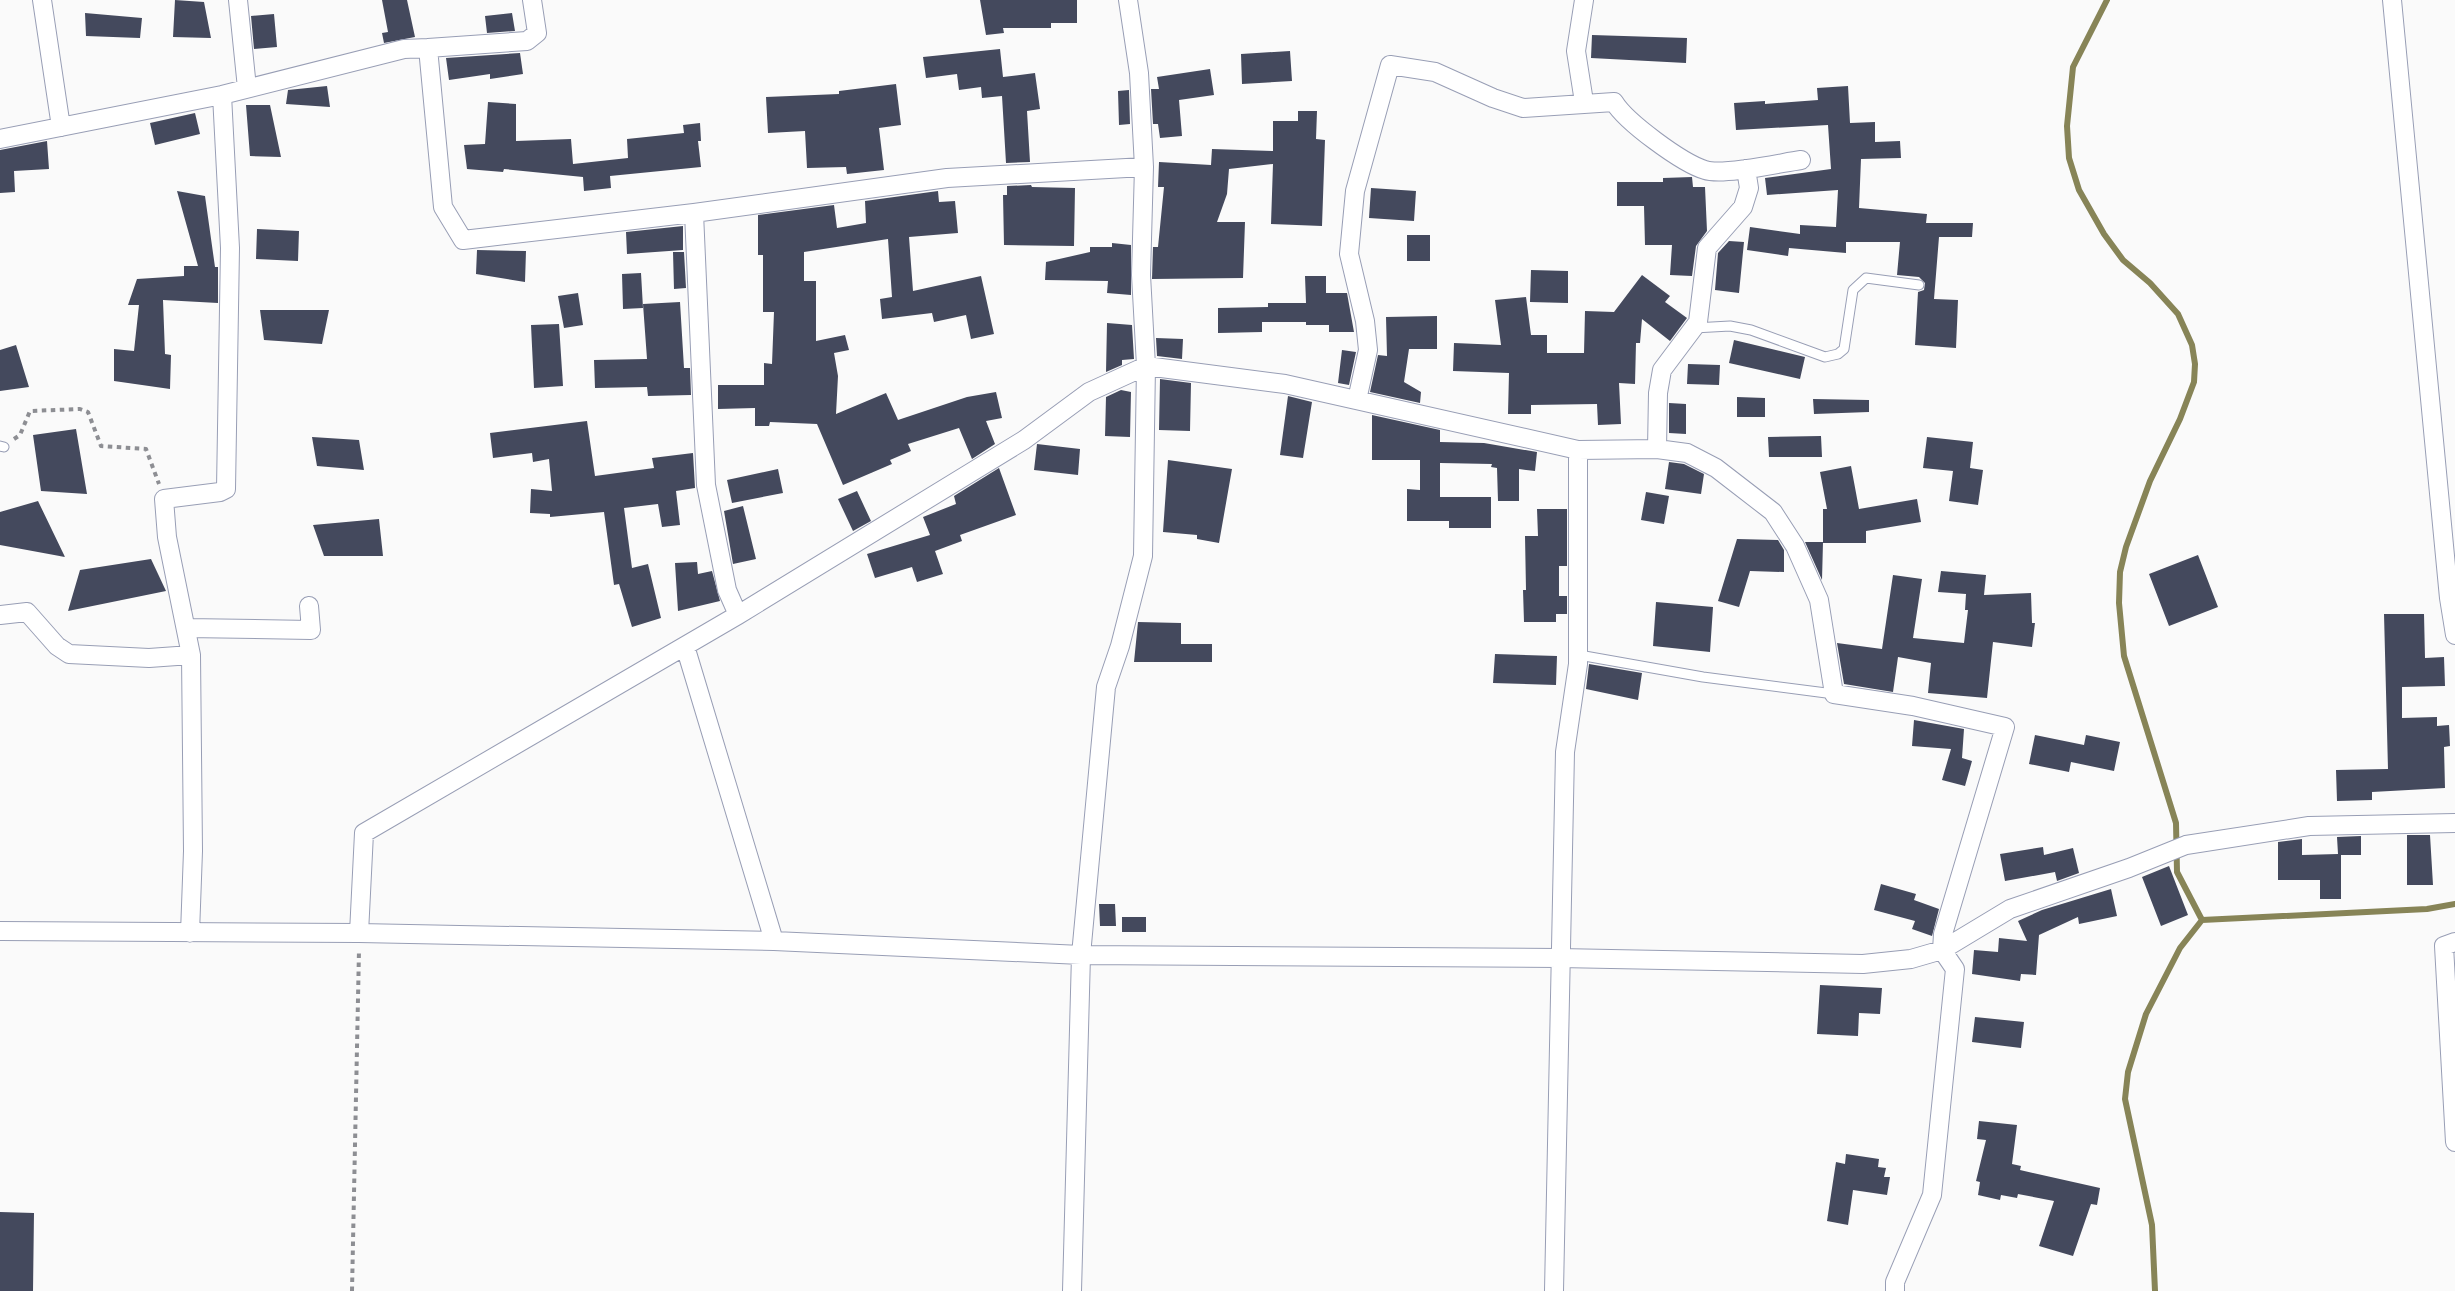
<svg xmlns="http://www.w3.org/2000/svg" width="2455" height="1291" viewBox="0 0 2455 1291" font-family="'Public Sans',sans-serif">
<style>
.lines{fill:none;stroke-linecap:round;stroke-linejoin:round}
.stream{stroke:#878457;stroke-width:6}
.building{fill:#44495d}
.service-casing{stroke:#989eb5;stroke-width:11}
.minor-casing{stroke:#989eb5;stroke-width:20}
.path{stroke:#8d8e93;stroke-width:4;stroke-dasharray:4.5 4.5;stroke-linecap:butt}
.service{stroke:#fff;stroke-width:9}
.minor{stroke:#fff;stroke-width:18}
</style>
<rect width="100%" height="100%" fill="#fafafa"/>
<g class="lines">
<path class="stream" d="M2107,0L2073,67L2067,126L2069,158L2079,190L2104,234L2123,260L2150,283L2178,314L2192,345L2195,364L2194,382L2180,419L2150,481L2126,547L2120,572L2119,603L2124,656L2176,823L2177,872L2202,920
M2155,1291L2152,1225L2125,1099L2128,1072L2146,1014L2180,948L2202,920L2427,909L2455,904"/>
</g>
<path class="building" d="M175,0L204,2L211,38L173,37Z
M382,0H407L415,37L384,43L382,33L388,32Z
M980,0H1077V23H1051V28H1003L1004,33L986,35Z
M85,13L142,18L140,38L86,36Z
M512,13L515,31L487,33L485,16Z
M274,14L277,47L254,49L251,16Z
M1592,35L1687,38L1686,63L1591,58Z
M1000,49L1003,77L1035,73L1040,109L1027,111L1030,162L1006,163L1002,96L982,98L981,87L959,90L957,74L926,78L923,57Z
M1290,51L1292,81L1242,84L1241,54Z
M520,53L523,74L490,79V74L449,80L446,58Z
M1210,69L1214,95L1179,100L1182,136L1160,138L1158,124H1153L1151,89H1159L1157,77Z
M896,84L901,125L879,128L884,170L847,174L846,167L807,168L805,131L768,133L766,97L839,94V91Z
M327,86L330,107L286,104L288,90Z
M1848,86L1850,123L1875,122V142L1900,141L1901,158L1861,159L1859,208L1927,214L1926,223H1973L1972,237H1939L1934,299L1958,300L1956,348L1915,345L1918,292L1924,290L1925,283L1919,277L1897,275L1900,242H1846V253L1789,248L1788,256L1747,250L1750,227L1800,234V225L1836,227L1838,190L1767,195L1765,178L1831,169L1828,125L1736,130L1734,103L1765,101V104L1818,100L1817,88Z
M1129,90L1130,124L1119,125L1118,91Z
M488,102L516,104V141L571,139L573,164L628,158L627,139L684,133L683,125L700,123L701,141H698L701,167L610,176L611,188L584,191L583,177L504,169L503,172L467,169L464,145L485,144Z
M246,105H270L281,157L250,156Z
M1298,111H1317L1316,139L1325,140L1322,226L1271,224L1273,164L1229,169L1227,194L1217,222H1245L1243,278L1152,279L1153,247H1158L1164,187H1158L1159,162L1211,165L1212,149L1273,151V121H1298Z
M195,113L200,134L155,145L150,123Z
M47,141L49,169L14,171L15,192L0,193V150Z
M1692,177L1693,187H1705L1707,231L1696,246L1692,276L1670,275L1672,245H1645L1644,206H1617V182H1663V178Z
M1031,185L1032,187L1075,188L1074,246L1004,245L1003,195H1007V186Z
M1371,188L1416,191L1414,221L1369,218Z
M177,191L205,196L215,267H218V303L163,300L165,354L171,355L170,389L114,381V349L134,351L139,305H128L137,279L184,276V266H198Z
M938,191L939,202L955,201L958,233L909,237L913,291L981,276L994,334L971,339L966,315L934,322L932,313L882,319L880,299L892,297L888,239L804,252V281H816V341L845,335L849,350L834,353L838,376L836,414L886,393L898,420L967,397L996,392L1002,418L986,421L995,444L972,459L959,428L908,444L911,451L890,460L892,464L843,485L817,424L770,422L769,426H755V408L718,409V385H764V363L772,364L774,312H763V255H758V215L834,205L837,228L866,223L865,201Z
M683,226V250L627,254L626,232Z
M257,229L299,231L298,261L256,259Z
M1407,235H1430V261H1407Z
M1729,241L1744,242L1739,293L1715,290L1718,253Z
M1112,243L1131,245V295L1107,293L1108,281L1045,280L1046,262L1090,252V247H1112Z
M477,250L526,251L525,282L476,274Z
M673,252H684L686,288L674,289Z
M1531,270L1568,271V303L1530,302Z
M641,273L643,308L623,309L622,274Z
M1642,275L1670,296L1665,302L1687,318L1670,341L1642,319L1640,343H1636L1635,384L1619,383L1621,424L1598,425L1597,404L1531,405V414H1508L1509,373L1453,371L1454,343L1501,345L1495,300L1526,297L1531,335H1547V353H1584L1585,311L1614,312Z
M1305,276H1326V293H1347L1354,332H1329V325H1306V322H1262V332L1218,333V308L1268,307V303H1306Z
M578,293L583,325L564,328L558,296Z
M680,302L684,368H690L691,395L648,396L647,387L595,388L594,360L647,359L643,304Z
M260,310H329L322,344L264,340Z
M1437,316V349H1409L1404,382L1421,392L1420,403L1370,392L1378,355L1387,356L1386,317Z
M1107,323L1132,325L1134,359L1122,360V365L1106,372Z
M559,324L563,386L534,388L531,325Z
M1156,338L1183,339L1182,359L1157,356Z
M1734,340L1805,357L1800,379L1729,363Z
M16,345L29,387L0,391V350Z
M1342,350L1356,352L1349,385L1338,383Z
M1688,364L1720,365L1719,385L1687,384Z
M1160,379L1191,383L1190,431L1159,430Z
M1121,390L1131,392L1130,437L1105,436L1106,397Z
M1288,396L1312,402L1303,458L1280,455Z
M1737,397L1765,398V417H1737Z
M1813,399L1869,400V412L1814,414Z
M1669,403L1686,404V434L1669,433Z
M1372,415L1440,430V442L1484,443L1537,452L1535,471L1519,469V501H1498L1497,468L1491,467L1492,464L1440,463V497H1491V528H1449V521H1407V489L1420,490V460H1372Z
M587,421L595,476L654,468L652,458L693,453L695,488L676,491L680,525L662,527L658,504L624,508L632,568L648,564L661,618L632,627L619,584L614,585L604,512L550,517V514L530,513L531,489L552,491L549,459L533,462L532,453L493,458L490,433Z
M76,429L87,494L41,491L33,435Z
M1821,436L1822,457H1769L1768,437Z
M312,437L359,440L364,470L317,466Z
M1927,437L1973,442L1970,468L1983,470L1978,505L1949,501L1953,471L1923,468Z
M1037,444L1080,449L1078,475L1034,470Z
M1168,460L1232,469L1219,543L1197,539V535L1163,532Z
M1669,462L1684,464L1704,474L1701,494L1665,489Z
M1851,466L1859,509L1917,499L1921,522L1866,531V543H1823V509H1827L1820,472Z
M999,468L1016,515L960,535L962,541L935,551L943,574L917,582L912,567L875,578L867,554L930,535L923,517L956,504L954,496Z
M778,469L783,493L732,503L727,480Z
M857,491L871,521L853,531L838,499Z
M1646,492L1669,496L1664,524L1641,520Z
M38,501L65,557L0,545V512Z
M743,506L756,559L733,564L724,511Z
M1537,509H1567V566H1559V596H1567V614H1556V622H1524L1523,590H1526L1525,536H1538Z
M379,519L383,556H324L313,525Z
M1737,539L1778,540L1784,550V572L1750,571L1739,607L1718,601Z
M1805,542H1823L1822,580Z
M2198,555L2218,607L2169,626L2149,574Z
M151,559L166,591L68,611L80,570Z
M697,562L698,574L712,571L720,601L678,611L675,563Z
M1941,571L1986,575L1984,595L2031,593L2032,623H2035L2032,647L1993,642L1987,698L1928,693L1931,663L1898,657L1893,692L1844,684L1837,643L1882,649L1893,575L1922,579L1913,638L1964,643L1968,610H1965L1966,594L1938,592Z
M1656,602L1713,607L1710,652L1653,646Z
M2384,614H2424L2425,658L2444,657L2445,686L2402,687V718L2437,717V726L2449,725L2450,746L2444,747L2445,788L2372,792V800L2337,801L2336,770L2388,769Z
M1138,622L1181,623V644H1212V662H1134Z
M1495,654L1557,656L1556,685L1493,683Z
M1589,664L1642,673L1638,700L1586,689Z
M1914,720L1964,729L1962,758L1972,761L1965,786L1942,780L1951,749L1912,746Z
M2035,735L2084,745L2086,735L2120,742L2114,771L2071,762L2069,772L2029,764Z
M2407,835H2430L2433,885H2407Z
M2361,836V855H2341V899H2320V880H2278V842L2302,839V855L2338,854L2337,837Z
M2043,847L2044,855L2073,848L2079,873L2057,881L2055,872L2005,881L2000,854Z
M2169,866L2188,915L2161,926L2142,877Z
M1881,884L1916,894L1914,900L1939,909L1932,936L1912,929L1915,921L1874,910Z
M2111,889L2117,916L2079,924L2078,917L2039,935L2036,975L2021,974L2020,981L1972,974L1974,950L1998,952L1999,938L2027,941L2018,921L2042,910Z
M1099,904H1115L1116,926H1100Z
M1122,917H1146V932H1122Z
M1820,985L1882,988L1880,1014L1859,1013L1858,1036L1817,1034Z
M1975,1017L2024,1022L2021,1048L1972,1042Z
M1979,1121L2017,1125L2012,1164L2021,1166L2020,1170L2100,1188L2097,1205L2091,1204L2073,1256L2039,1246L2054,1201L2018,1194L2017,1198L2001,1195L2000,1200L1978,1195L1980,1182L1976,1181L1986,1140L1977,1139Z
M1846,1154L1879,1159L1878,1167L1886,1168L1884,1177H1890L1887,1195L1853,1190L1848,1225L1827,1221L1836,1162L1845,1164Z
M0,1212L34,1213L33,1291H0Z"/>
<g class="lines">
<g class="service-casing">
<path id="service" d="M1694,328L1730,326L1751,330L1825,357L1838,354L1844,349L1853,290L1866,278L1919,285
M0,446L4,447
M1579,655L1703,677L1834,694"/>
</g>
<g class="minor-casing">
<path id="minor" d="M42,0L61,127
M238,0L247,88
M2392,0L2449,598L2455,635
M428,48L527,41L537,33L532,0
M1584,102L1576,51L1584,0
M0,139L222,95L404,49L428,48L443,207L463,240L694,213L947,178L1144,167
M694,213L706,485L727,590L738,615
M1357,400L1368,350L1365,321L1349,254L1355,191L1390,65L1435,72L1493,98L1523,108L1614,102C1626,122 1682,163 1705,170C1723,176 1780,163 1801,160
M1657,449L1658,393L1662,370L1698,322L1707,248L1743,207L1749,188L1746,169
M0,615L27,612L57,646L69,654L149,658L191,655
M186,628L311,630L309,606
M685,646L774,941
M0,931L359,933L774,941L1081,955L1559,958L1863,964L1911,959L1942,950L2010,909L2129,868L2186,845L2309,826L2455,823
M190,933L193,851L191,655L167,537L164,499L220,492L226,489L230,248L222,95
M359,933L364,833L738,615L1024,440L1089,392L1146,366L1285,384L1578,450L1657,449L1687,453L1716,468L1773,512L1795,546L1819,600L1834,694L1913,706L2005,727L1943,934L1942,950L1955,969L1932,1195L1895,1282V1291
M2455,942L2444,946L2455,1142
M1072,1291L1081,955L1106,687L1120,646L1143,556L1146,366L1141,275L1144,167L1139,73L1128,0
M1554,1291L1565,752L1578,664V450"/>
</g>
<path class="path" d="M14,439L20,435L30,411L80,409L88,412L101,446L146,449L159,484
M352,1291L359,950"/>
<use href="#service" class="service"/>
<use href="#minor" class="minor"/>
</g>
</svg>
